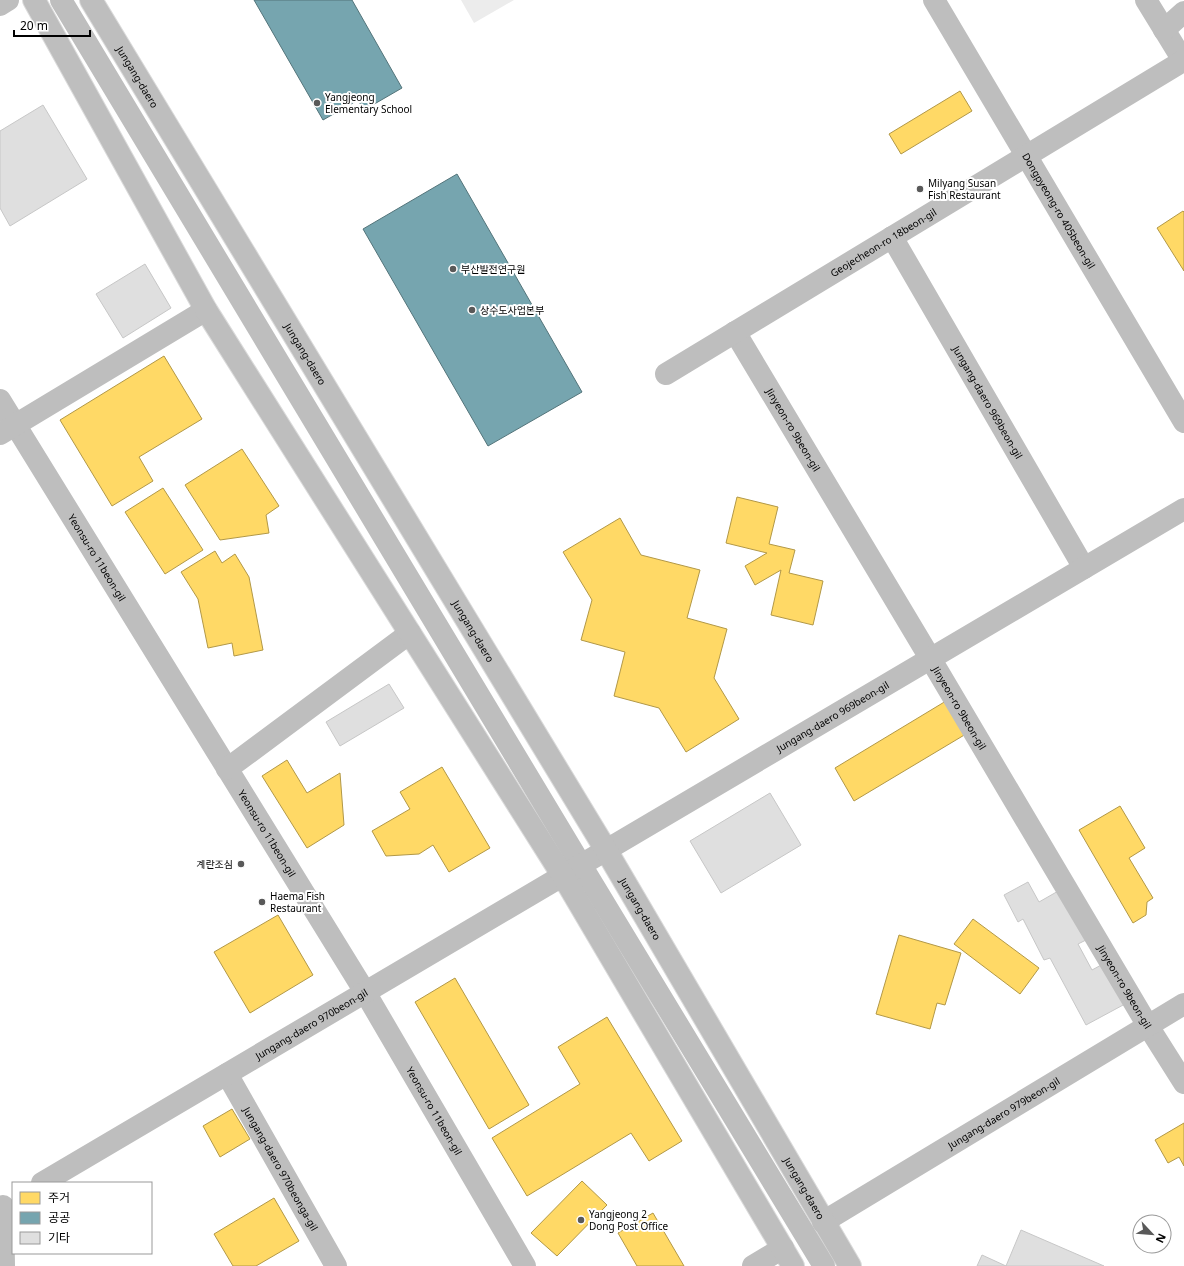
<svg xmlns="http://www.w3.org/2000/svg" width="1184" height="1266" viewBox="0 0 1184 1266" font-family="'Noto Sans','Noto Sans KR',sans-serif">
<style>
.green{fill:#ececec}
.homes{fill:#ffd966;stroke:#b29847}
.public{fill:#76a5af;stroke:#53747a}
.building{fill:#dfdfdf;stroke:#c7c7c7}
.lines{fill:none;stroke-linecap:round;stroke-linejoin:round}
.major-casing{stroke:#dbdbdb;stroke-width:24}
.minor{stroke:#bebebe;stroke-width:22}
.major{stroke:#bebebe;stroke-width:22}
.poi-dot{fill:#595959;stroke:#fff;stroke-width:1.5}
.labels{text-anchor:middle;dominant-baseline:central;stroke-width:4;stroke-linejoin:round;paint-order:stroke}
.street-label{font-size:10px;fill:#000;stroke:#fff}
.poi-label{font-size:10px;fill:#000;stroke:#fff;text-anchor:start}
</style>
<rect width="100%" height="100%" fill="#fff"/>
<path class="green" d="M461,0H514L474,23Z"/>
<path class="homes" d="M960,91L972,111L901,154L889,134Z
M1183,211L1184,212V271L1157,228Z
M164,356L202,419L139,457L153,481L112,506L60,420Z
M242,449L279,506L266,515L269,533L220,540L185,485Z
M163,488L203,550L165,574L125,512Z
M737,497L778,507L769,544L795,550L789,573L823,581L813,625L771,615L781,570L755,585L745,566L767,553L726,543Z
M620,518L641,555L700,570L687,618L727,629L714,678L739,719L686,752L659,708L614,696L625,652L581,640L592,600L563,552Z
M215,551L222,563L235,554L249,577L263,650L234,656L232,643L208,648L198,599L181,572Z
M946,701L966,734L854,801L835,768Z
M287,760L307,793L340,773L344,825L307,848L262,776Z
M442,767L490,848L449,872L433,845L419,854L386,856L372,831L410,809L400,792Z
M1120,806L1145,848L1129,858L1153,898L1147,902L1146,915L1133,923L1079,830Z
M278,915L313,975L250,1013L214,952Z
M973,919L1039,968L1020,994L954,944Z
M899,935L961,953L945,1005L937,1003L930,1029L876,1014Z
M455,978L529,1105L489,1129L415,1002Z
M607,1017L682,1141L649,1161L631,1133L527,1196L492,1138L580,1084L558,1047Z
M232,1109L250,1139L220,1157L203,1126Z
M1184,1123V1166L1179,1157L1168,1163L1155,1140Z
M582,1181L607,1205L557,1256L531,1233Z
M274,1198L299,1241L256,1266H233L214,1234Z
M653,1213L684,1266H637L618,1233Z"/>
<path class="public" d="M254,0H352L402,88L364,110L358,100L323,120Z
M457,174L582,392L488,446L363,229Z"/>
<path class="building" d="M43,105L87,179L10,226L0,208V131Z
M145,264L171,308L123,338L96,294Z
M389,684L404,708L340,746L326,722Z
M770,793L801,845L721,893L690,841Z
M1028,882L1039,902L1060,890L1086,940L1078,944L1092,970L1103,964L1125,1004L1086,1025L1050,958L1044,960L1023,919L1018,922L1004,895Z
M1021,1230L1104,1266H977L982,1255L1006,1266Z"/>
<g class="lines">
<g class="major-casing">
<g id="major">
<path d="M34,0L206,310L563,876L793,1266"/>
<path id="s9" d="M91,0L606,850L850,1266"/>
</g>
</g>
<g class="minor">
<path d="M61,0L581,865L824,1266"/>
<path id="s1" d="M934,0L1184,422"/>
<path d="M1146,0L1184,62"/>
<path d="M0,5L8,0"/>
<path d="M1164,30L1184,12"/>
<path id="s2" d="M892,237L1084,568"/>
<path id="s3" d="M735,332L930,658L1148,1026L1184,1083"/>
<path id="s4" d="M666,374L1183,61"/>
<path id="s5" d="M0,400L365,992L525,1266"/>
<path d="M0,434L206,310"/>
<path d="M227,769L410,633"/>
<path id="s6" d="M227,1074L336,1266"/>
<path id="s7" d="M42,1183L1184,509"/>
<path d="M3,1206L4,1266"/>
<path id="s8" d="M823,1222L1184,1004"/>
<path d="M753,1266L783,1248"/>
</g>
<use href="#major" class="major"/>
</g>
<g class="poi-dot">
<circle cx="317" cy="103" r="4"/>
<circle cx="920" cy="189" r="4"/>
<circle cx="453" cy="269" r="4"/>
<circle cx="472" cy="310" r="4"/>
<circle cx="241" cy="864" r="4"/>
<circle cx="262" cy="902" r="4"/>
<circle cx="581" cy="1220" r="4"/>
</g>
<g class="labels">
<g class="street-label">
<text stroke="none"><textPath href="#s9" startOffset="90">Jungang-daero</textPath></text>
<text stroke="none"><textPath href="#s1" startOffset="245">Dongpyeong-ro 405beon-gil</textPath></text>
<text stroke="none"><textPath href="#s4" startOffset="254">Geojecheon-ro 18beon-gil</textPath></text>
<text stroke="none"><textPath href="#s9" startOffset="414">Jungang-daero</textPath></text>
<text stroke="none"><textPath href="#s2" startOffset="191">Jungang-daero 969beon-gil</textPath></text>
<text stroke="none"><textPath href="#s3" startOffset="114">Jinyeon-ro 9beon-gil</textPath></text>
<text stroke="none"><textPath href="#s5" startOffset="185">Yeonsu-ro 11beon-gil</textPath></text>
<text stroke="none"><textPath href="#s9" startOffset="738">Jungang-daero</textPath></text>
<text stroke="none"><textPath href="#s3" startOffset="438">Jinyeon-ro 9beon-gil</textPath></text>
<text stroke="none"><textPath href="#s7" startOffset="918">Jungang-daero 969beon-gil</textPath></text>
<text stroke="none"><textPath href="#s5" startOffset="509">Yeonsu-ro 11beon-gil</textPath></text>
<text stroke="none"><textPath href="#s9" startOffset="1062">Jungang-daero</textPath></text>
<text stroke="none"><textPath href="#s3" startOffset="762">Jinyeon-ro 9beon-gil</textPath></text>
<text stroke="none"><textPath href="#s7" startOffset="313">Jungang-daero 970beon-gil</textPath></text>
<text stroke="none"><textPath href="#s5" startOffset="833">Yeonsu-ro 11beon-gil</textPath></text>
<text stroke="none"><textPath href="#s8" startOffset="211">Jungang-daero 979beon-gil</textPath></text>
<text stroke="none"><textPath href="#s6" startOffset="109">Jungang-daero 970beonga-gil</textPath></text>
<text stroke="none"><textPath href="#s9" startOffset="1386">Jungang-daero</textPath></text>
</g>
<g class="poi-label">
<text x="325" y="97">Yangjeong<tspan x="325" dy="12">Elementary School</tspan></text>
<text x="928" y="183">Milyang Susan<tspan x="928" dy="12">Fish Restaurant</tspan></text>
<text x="461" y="269">부산발전연구원</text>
<text x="480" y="310">상수도사업본부</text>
<text x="233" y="864" text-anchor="end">계란조심</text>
<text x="270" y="896">Haema Fish<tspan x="270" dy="12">Restaurant</tspan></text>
<text x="589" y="1214">Yangjeong 2<tspan x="589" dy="12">Dong Post Office</tspan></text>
</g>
</g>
<rect x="12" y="1182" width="140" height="72" fill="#ffffff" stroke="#999999"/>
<rect x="20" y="1192" width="20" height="12" fill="#ffd966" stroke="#999999"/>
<text x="48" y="1202" font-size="12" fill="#000000">주거</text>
<rect x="20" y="1212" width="20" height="12" fill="#76a5af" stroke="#999999"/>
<text x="48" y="1222" font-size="12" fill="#000000">공공</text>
<rect x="20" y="1232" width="20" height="12" fill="#dfdfdf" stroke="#999999"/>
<text x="48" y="1242" font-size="12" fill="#000000">기타</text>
<g transform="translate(1152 1234) rotate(116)"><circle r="19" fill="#ffffff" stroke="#999999"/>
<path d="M0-3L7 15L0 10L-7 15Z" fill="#595959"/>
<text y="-6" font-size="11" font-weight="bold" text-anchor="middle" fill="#000000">N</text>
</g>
<path d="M14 30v6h76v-6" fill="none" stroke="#000000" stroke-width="2"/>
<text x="20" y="30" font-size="12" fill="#000000" stroke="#ffffff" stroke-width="3" paint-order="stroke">20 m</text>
</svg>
